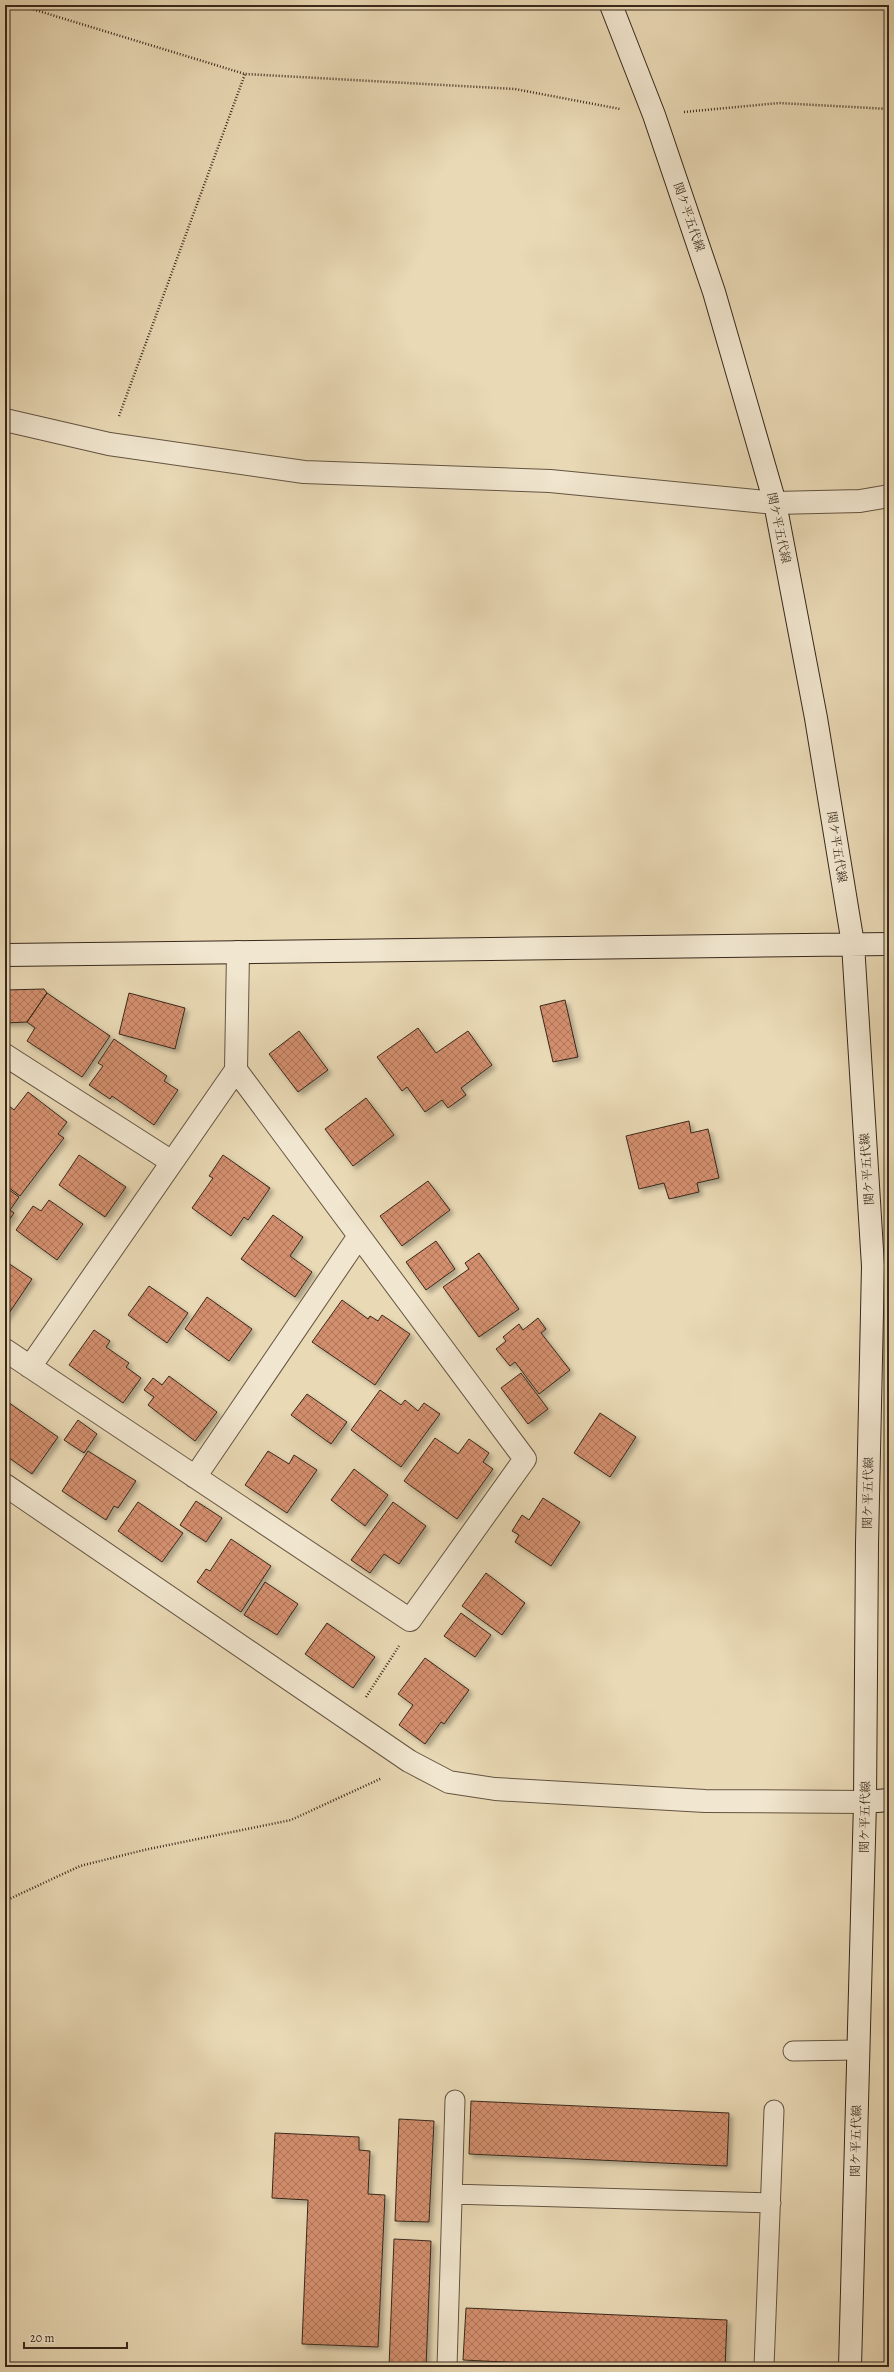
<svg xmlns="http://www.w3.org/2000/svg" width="894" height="2372" viewBox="0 0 894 2372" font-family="Alegreya,'Noto Serif JP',serif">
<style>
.building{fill:url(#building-cross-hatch);stroke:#38281b;filter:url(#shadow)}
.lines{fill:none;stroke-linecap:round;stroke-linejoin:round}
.lane-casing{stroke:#645442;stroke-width:21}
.street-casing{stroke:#645442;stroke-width:24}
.secondary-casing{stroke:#38281b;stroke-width:24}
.path{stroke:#38281b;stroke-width:2.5;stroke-dasharray:1 2;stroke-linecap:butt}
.lane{stroke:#f1e6cf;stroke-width:19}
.street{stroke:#f1e6cf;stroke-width:22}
.secondary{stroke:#f1e6cf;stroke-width:22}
.labels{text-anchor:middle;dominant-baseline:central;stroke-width:3;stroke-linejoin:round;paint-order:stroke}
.street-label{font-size:12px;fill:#38281b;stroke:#f1e6cf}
</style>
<defs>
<pattern id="building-cross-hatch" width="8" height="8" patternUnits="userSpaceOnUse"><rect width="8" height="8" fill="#d48f6e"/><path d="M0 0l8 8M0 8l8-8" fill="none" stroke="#ad755a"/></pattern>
<filter id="shadow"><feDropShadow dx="3.5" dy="3.5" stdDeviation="2" flood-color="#0004"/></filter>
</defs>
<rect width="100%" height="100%" fill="#e9d9b5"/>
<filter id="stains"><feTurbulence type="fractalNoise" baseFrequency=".005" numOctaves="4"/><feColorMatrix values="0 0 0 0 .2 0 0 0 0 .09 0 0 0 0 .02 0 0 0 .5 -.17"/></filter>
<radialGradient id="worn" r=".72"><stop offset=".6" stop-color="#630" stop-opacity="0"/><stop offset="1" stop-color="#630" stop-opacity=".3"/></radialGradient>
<path class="building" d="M44,989L47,993L27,1022L5,1023V990Z
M47,993L110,1036L82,1077L27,1041L35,1028L27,1022Z
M129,993L185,1008L175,1049L119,1034Z
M565,1000L578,1057L553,1062L540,1006Z
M418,1028L436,1053L468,1031L492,1065L461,1088L466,1095L448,1108L442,1100L425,1112L407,1087L402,1091L377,1057Z
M299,1031L328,1070L298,1092L269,1054Z
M114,1039L167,1076L164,1081L178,1090L154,1125L112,1096L110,1099L89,1085L103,1066L98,1063Z
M28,1092L67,1122L58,1134L64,1138L20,1196L5,1185V1110L8,1105L14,1110Z
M366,1098L394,1135L353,1166L325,1129Z
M689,1121L691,1133L708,1129L719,1178L697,1183L699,1192L669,1199L664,1183L639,1189L626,1136Z
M79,1155L126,1187L105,1217L59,1185Z
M223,1155L270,1188L248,1220L244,1217L231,1236L192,1208L213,1178L209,1176Z
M428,1181L450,1210L402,1246L380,1216Z
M5,1187L19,1197L10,1210L14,1213L5,1226Z
M49,1200L83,1224L57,1260L16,1230L33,1206L41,1211Z
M273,1215L303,1237L290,1256L312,1272L295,1297L241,1259Z
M436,1241L455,1269L426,1290L406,1262Z
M479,1253L519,1309L479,1337L443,1287L469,1269L465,1263Z
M5,1261L32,1279L5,1319Z
M149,1286L188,1313L167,1343L128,1315Z
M207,1297L252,1329L229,1361L185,1329Z
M342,1300L368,1319L370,1316L378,1321L382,1315L410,1334L375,1385L312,1342Z
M538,1318L546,1329L541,1333L570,1370L539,1394L515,1362L510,1366L496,1349L506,1341L503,1337L519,1324L523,1330Z
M94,1330L110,1341L106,1347L129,1363L126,1367L141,1378L123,1403L69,1365Z
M521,1373L548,1409L528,1424L501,1388Z
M169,1376L217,1412L195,1441L148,1405L154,1397L144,1390L153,1378L162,1385Z
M380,1390L401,1405L405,1400L418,1411L424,1403L440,1414L401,1467L351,1430Z
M307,1394L347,1422L331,1444L291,1415Z
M5,1400L58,1437L32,1474L5,1455Z
M600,1413L636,1437L610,1477L574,1453Z
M78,1420L97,1434L84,1453L64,1440Z
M435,1438L458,1454L469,1439L489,1453L483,1462L493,1469L457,1519L404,1481Z
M88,1451L136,1481L118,1508L114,1506L106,1520L62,1491Z
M268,1451L289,1464L294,1455L317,1470L287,1513L245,1485Z
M354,1469L388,1495L365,1526L331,1500Z
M543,1498L580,1522L551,1566L515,1542L519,1535L512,1531L522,1515L529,1520Z
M196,1501L222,1518L206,1542L180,1525Z
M138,1502L183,1533L162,1562L118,1531Z
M393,1502L426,1526L399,1564L384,1554L370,1573L351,1560Z
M231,1539L271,1566L241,1612L197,1582L206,1569L210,1571Z
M486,1573L525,1603L502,1635L462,1606Z
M265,1582L298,1604L277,1635L244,1615Z
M461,1613L491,1635L475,1657L444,1636Z
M327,1623L375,1657L353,1688L305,1654Z
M425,1658L469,1690L444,1724L441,1722L425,1744L399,1725L413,1705L398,1694Z
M471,2101L729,2113L727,2166L469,2154Z
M399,2119L434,2121L429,2222L395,2221Z
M275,2133L359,2137V2150L370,2151L368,2194L385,2195L378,2347L302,2344L308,2200L272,2198Z
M394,2239L431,2241L426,2367H389Z
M466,2308L727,2320L725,2367H607L463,2360Z"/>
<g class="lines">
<g class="lane-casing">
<path id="lane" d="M793,2051L858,2050
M452,2194L771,2203
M447,2367L455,2100
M764,2367L774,2110"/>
</g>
<g class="street-casing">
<path id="street" d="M5,420L109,444L304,472L550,481L775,503L860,501L889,496
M5,1055L172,1162
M5,1350L410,1620L525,1459L236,1070
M30,1367L236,1070L238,952
M195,1477L359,1236
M5,1485L409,1761L449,1782L495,1789L705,1801L865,1802"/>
</g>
<g class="secondary-casing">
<path id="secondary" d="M611,5L654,115L714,292L775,503L816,718L853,944L873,1266L867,1544L865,1802L850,2367
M5,955L889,944
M865,1802L889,1800"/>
</g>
<path class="path" d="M19,5L245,74L515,89L620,109
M684,112L779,103L889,109
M119,416L245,74
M366,1697L399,1646
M5,1901L80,1866L144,1850L291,1820L382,1778"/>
<use href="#lane" class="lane"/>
<use href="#street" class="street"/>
<use href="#secondary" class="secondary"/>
</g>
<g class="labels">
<g class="street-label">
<text transform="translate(689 217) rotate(71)">関ケ平五代線</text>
<text transform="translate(779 528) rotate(78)">関ケ平五代線</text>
<text transform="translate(837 847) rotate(81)">関ケ平五代線</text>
<text transform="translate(867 1169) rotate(-94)">関ケ平五代線</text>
<text transform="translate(868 1493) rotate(-89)">関ケ平五代線</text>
<text transform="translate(865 1817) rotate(-89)">関ケ平五代線</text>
<text transform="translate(856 2141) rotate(-89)">関ケ平五代線</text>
</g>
</g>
<rect width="894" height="2372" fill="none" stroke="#e9d9b5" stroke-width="20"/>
<rect x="6" y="6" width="882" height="2360" fill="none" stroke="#38281b" stroke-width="2"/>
<rect x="10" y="10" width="874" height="2352" fill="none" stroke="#38281b"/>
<path d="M24 2342v6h103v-6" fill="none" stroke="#38281b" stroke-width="2"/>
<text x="30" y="2342" font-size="12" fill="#38281b" stroke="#f1e6cf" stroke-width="3" paint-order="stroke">20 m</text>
<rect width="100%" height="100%" filter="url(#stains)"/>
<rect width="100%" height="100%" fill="url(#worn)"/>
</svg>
